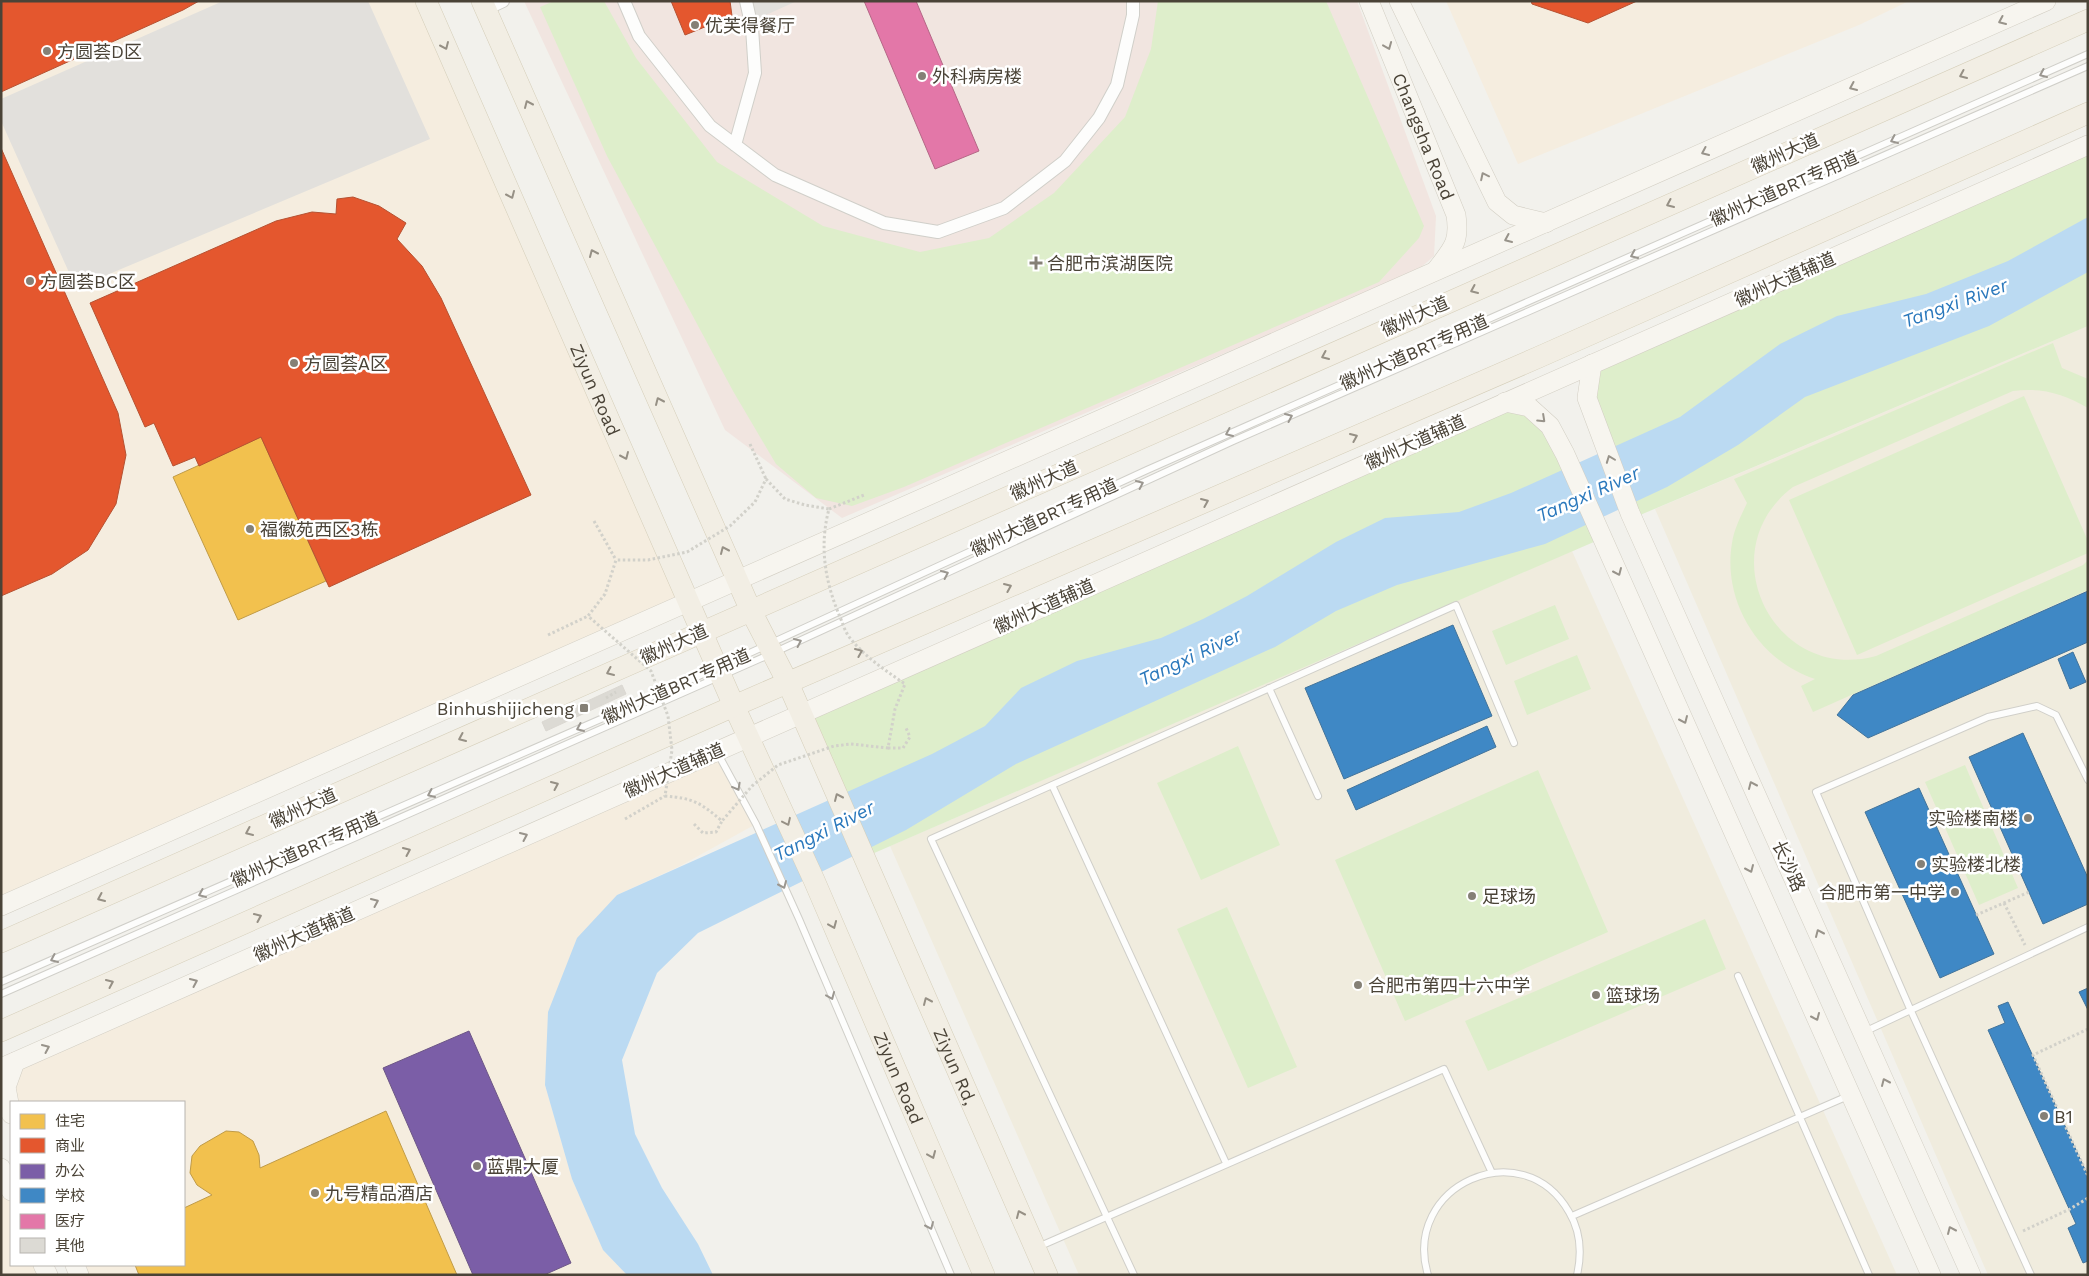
<svg xmlns="http://www.w3.org/2000/svg" width="2089" height="1276" viewBox="0 0 2089 1276" font-family="'Work Sans','Noto Sans SC',sans-serif">
<style>
.commercial{fill:#f5eddf}
.education{fill:#f0ecde}
.medical{fill:#f1e5e0}
.green{fill:#deeecb}
.parking{fill:#e2e0dc}
.water{fill:#bbdaf2}
.homes{fill:#f2c14e;stroke:#c09b47}
.shops{fill:#e4572e;stroke:#b65131}
.offices{fill:#7b5ea7;stroke:#6c5685}
.schools{fill:#3f88c5;stroke:#42739a}
.health{fill:#e377a8;stroke:#b56786}
.building{fill:#dcdad4;stroke:#dbd8d2}
.lines{fill:none;stroke-linecap:round;stroke-linejoin:round}
.lane-casing{stroke:#d0cfc9;stroke-width:8}
.street-casing{stroke:#d0cfc9;stroke-width:14}
.secondary-casing{stroke:#d2cec3;stroke-width:20}
.primary-casing{stroke:#d5ceb9;stroke-width:22}
.path{stroke:#d2d1ca;stroke-width:3;stroke-dasharray:2.5 2.5;stroke-linecap:butt}
.lane{stroke:#fdfdfc;stroke-width:6}
.street{stroke:#fdfdfc;stroke-width:12}
.secondary{stroke:#f7f5ef;stroke-width:19}
.primary{stroke:#f2eee4;stroke-width:21}
.path-bridge{stroke:#d2d1ca;stroke-width:3;stroke-dasharray:2.5 2.5;stroke-linecap:butt}
.oneway{stroke:#98938a}
.oneway2{stroke:#969085}
.oneway3{stroke:#9b9790}
.poi-dot{fill:#858076;stroke:#fff;stroke-width:2}
.labels{text-anchor:middle;dominant-baseline:central;stroke-width:5;stroke-linejoin:round;paint-order:stroke}
.poi-label{font-size:18px;fill:#4a4337;stroke:#fff;text-anchor:start}
.street-label{font-size:18px;fill:#4a4337;stroke:#fff}
.water-label{font-size:19px;font-style:italic;fill:#2a78bc;stroke:#fff}
</style>
<rect width="100%" height="100%" fill="#f2f1ec"/>
<path class="commercial" d="M1,1H426L689,602L1,906Z
M1446,1H1909L1859,25L1518,164Z
M717,751L756,824L680,866L617,895L545,1085L572,1179L603,1250L627,1275H79L75,1265H184V1102H11L15,1062Z
M1,1168L11,1191V1265H43L48,1275H1Z"/>
<path class="education" d="M2088,326V1275H1988L1655,509Z
M1572,551L1897,1275H1079L890,846Z"/>
<path class="medical" d="M524,1H1357L1436,216L1434,256L1418,270L842,518L725,430Z"/>
<path class="green" d="M554,1H604L636,58L717,162L823,226L920,252L989,238L1054,193L1125,117L1151,49L1158,1H1326L1424,226L1419,238L1379,282L904,487L852,506L816,498L776,464L733,391L607,156L540,7Z
M2088,145V326L1633,518L1602,438L1592,364Z
M2053,343L2062,368L2088,379V408C2064,394 2041,387 2013,391L1793,487C1708,551 1774,684 1876,656L2083,565L2088,560V590L1813,712L1801,686L1815,679C1759,661 1722,601 1732,543C1734,529 1741,516 1747,503L1734,479Z
M2024,396L2088,541V553L1857,655L1789,500Z
M1505,402L1529,407L1603,538L865,857L800,714Z
M1555,605L1569,639L1506,665L1492,631Z
M1577,655L1591,689L1527,715L1514,681Z
M1238,746L1280,845L1201,880L1157,783Z
M1965,765L2018,888L1979,905L1925,782Z
M1538,770L1608,932L1405,1021L1335,860Z
M1227,907L1297,1067L1248,1088L1177,929Z
M1705,919L1726,969L1488,1071L1465,1021Z"/>
<path class="parking" d="M223,1H368L430,139L76,288L1,121V99Z
M746,1H797L750,22Z"/>
<path class="water" d="M2088,217V272L1989,326L1805,397L1738,445L1667,487L1545,544L1397,585L1336,611L1275,647L1016,764L906,830L698,933L657,973L622,1060L635,1134L662,1188L698,1244L713,1275H627L603,1250L572,1179L545,1085L548,1012L577,938L617,895L932,754L985,726L1021,688L1077,661L1161,638L1203,619L1247,596L1336,542L1385,518L1459,512L1511,493L1680,417L1780,344L1837,316L1926,294L2008,261Z"/>
<path class="homes" d="M261,437L326,581L238,620L173,477Z
M386,1111L457,1275H139L135,1265H184V1208L212,1195L197,1185L190,1173L192,1156L200,1146L226,1131L239,1132L253,1141L259,1155L260,1168Z"/>
<path class="shops" d="M1,1H199L183,10L1,92Z
M671,1H730L732,16L685,35Z
M1531,1H1637L1588,23L1532,4Z
M1,148L118,413L126,455L116,504L88,550L52,574L1,596Z
M353,197L379,206L406,223L397,239L422,266L441,298L531,495L329,587L261,437L199,466L195,457L173,466L154,423L145,427L90,303L276,221L312,212L336,214L337,199Z"/>
<path class="offices" d="M469,1031L571,1263L544,1275H473L383,1068Z"/>
<path class="schools" d="M2088,591V642L1868,738L1837,715L1853,695Z
M1453,625L1492,716L1344,779L1305,688Z
M2073,652L2086,682L2070,689L2058,659Z
M1487,726L1496,747L1356,810L1347,790Z
M2023,733L2088,878V904L2043,924L1969,757Z
M1919,788L1994,954L1940,978L1865,812Z
M2088,988V1010L2079,992Z
M2008,1002L2088,1176V1261L2083,1263L2068,1228L2076,1224L1988,1030L2005,1023L1998,1006Z"/>
<path class="health" d="M864,1H916L979,151L935,169Z"/>
<path class="building" d="M622,685L626,694L546,731L542,722Z"/>
<g class="lines">
<g class="lane-casing">
<path id="lane" d="M1269,688L1318,796
M718,754L756,824L799,919L951,1275
M1052,785L1226,1163
M1738,976L1869,1275
M1,982L717,668L1147,470L2088,54
M1,994L773,653L1233,441L2088,66
M1864,1032L2088,927
M1572,1216L1848,1096
M1038,1247L1444,1069L1492,1173
M1134,1275L931,839L1456,605L1514,743
M1428,1275C1401,1185 1523,1131 1569,1212C1581,1232 1582,1253 1577,1275
M2031,1275L1911,1011L1816,792L1988,717L2037,706L2056,715L2088,780"/>
</g>
<g class="street-casing">
<path id="street" d="M624,1L639,36L710,126L775,175L884,223L938,232L1004,208L1065,161L1099,118L1117,85L1133,15V1
M486,9L503,1
M735,145L755,73L752,28L746,1"/>
</g>
<g class="secondary-casing">
<g id="secondary">
<path id="s1" d="M1369,1L1456,215C1460,242 1453,248 1437,269"/>
<path d="M1399,1L1497,202L1513,215L1546,223"/>
<path d="M1592,364L1587,398L1630,513L1971,1275"/>
<path d="M1505,402L1529,407L1550,426L1565,454L1931,1275"/>
<path d="M1,906L2046,1"/>
<path d="M1,1068L2088,145"/>
<path d="M11,1114L6,1087L15,1062"/>
<path d="M1,1168L11,1191"/>
<path d="M43,1265L48,1275"/>
<path d="M75,1265L79,1275"/>
</g>
</g>
<g class="primary-casing">
<g id="primary">
<path id="s2" d="M426,1L734,706L814,880L984,1275"/>
<path id="s3" d="M482,1L751,611L788,683L1047,1275"/>
<path d="M1,942L2088,20"/>
<path d="M1,1031L734,706L1539,357L2088,113"/>
</g>
</g>
<path class="path" d="M750,444L766,479
M829,509L864,495
M594,521L616,560
M548,635L588,616
M606,698L616,692
M888,748H903L910,737L906,728
M625,819L665,796
M694,824L703,833L716,832L722,821
M2004,903L2025,945
M1976,915L2029,892
M2088,1029L2033,1055L2088,1176
M2023,1231L2070,1209L2088,1198"/>
<use href="#lane" class="lane"/>
<use href="#street" class="street"/>
<use href="#secondary" class="secondary"/>
<use href="#primary" class="primary"/>
<path class="path-bridge" d="M766,479L785,499L805,505L829,509C819,546 825,582 840,617C843,624 845,632 850,638C865,657 885,670 905,684L895,709L888,748L851,744L834,746L778,765L752,786L722,821C701,803 693,798 665,796L672,750L668,716L651,671L588,616L605,594L616,560H648L687,552L730,526L755,502Z"/>
</g>
<defs><path id="oneway-chevron" d="M-2-3.5L2.5 0L-2 3.5" fill="none" stroke-width="1.6" stroke-linecap="round" stroke-linejoin="round" transform="scale(1.25)"/></defs>
<g class="oneway">
<use href="#oneway-chevron" transform="translate(2002 21) rotate(156)"/>
<use href="#oneway-chevron" transform="translate(1388 46) rotate(68)"/>
<use href="#oneway-chevron" transform="translate(1853 87) rotate(156)"/>
<use href="#oneway-chevron" transform="translate(1705 152) rotate(156)"/>
<use href="#oneway-chevron" transform="translate(1484 176) rotate(-116)"/>
<use href="#oneway-chevron" transform="translate(1508 239) rotate(156)"/>
<use href="#oneway-chevron" transform="translate(1542 419) rotate(43)"/>
<use href="#oneway-chevron" transform="translate(1610 459) rotate(-111)"/>
<use href="#oneway-chevron" transform="translate(1618 572) rotate(66)"/>
<use href="#oneway-chevron" transform="translate(1684 720) rotate(66)"/>
<use href="#oneway-chevron" transform="translate(1752 785) rotate(-114)"/>
<use href="#oneway-chevron" transform="translate(524 836) rotate(-24)"/>
<use href="#oneway-chevron" transform="translate(1750 869) rotate(66)"/>
<use href="#oneway-chevron" transform="translate(375 902) rotate(-24)"/>
<use href="#oneway-chevron" transform="translate(1819 933) rotate(-114)"/>
<use href="#oneway-chevron" transform="translate(194 982) rotate(-24)"/>
<use href="#oneway-chevron" transform="translate(1816 1017) rotate(66)"/>
<use href="#oneway-chevron" transform="translate(46 1048) rotate(-24)"/>
<use href="#oneway-chevron" transform="translate(1885 1082) rotate(-114)"/>
<use href="#oneway-chevron" transform="translate(1951 1230) rotate(-114)"/>
</g>
<g class="oneway2">
<use href="#oneway-chevron" transform="translate(445 46) rotate(66)"/>
<use href="#oneway-chevron" transform="translate(1963 75) rotate(156)"/>
<use href="#oneway-chevron" transform="translate(528 104) rotate(-114)"/>
<use href="#oneway-chevron" transform="translate(511 195) rotate(66)"/>
<use href="#oneway-chevron" transform="translate(1670 204) rotate(156)"/>
<use href="#oneway-chevron" transform="translate(593 253) rotate(-114)"/>
<use href="#oneway-chevron" transform="translate(1474 290) rotate(156)"/>
<use href="#oneway-chevron" transform="translate(1325 356) rotate(156)"/>
<use href="#oneway-chevron" transform="translate(659 401) rotate(-114)"/>
<use href="#oneway-chevron" transform="translate(1354 437) rotate(-23)"/>
<use href="#oneway-chevron" transform="translate(625 456) rotate(66)"/>
<use href="#oneway-chevron" transform="translate(1205 502) rotate(-23)"/>
<use href="#oneway-chevron" transform="translate(724 550) rotate(-114)"/>
<use href="#oneway-chevron" transform="translate(1008 587) rotate(-23)"/>
<use href="#oneway-chevron" transform="translate(859 652) rotate(-23)"/>
<use href="#oneway-chevron" transform="translate(610 672) rotate(156)"/>
<use href="#oneway-chevron" transform="translate(462 738) rotate(156)"/>
<use href="#oneway-chevron" transform="translate(555 785) rotate(-24)"/>
<use href="#oneway-chevron" transform="translate(838 797) rotate(-114)"/>
<use href="#oneway-chevron" transform="translate(787 822) rotate(65)"/>
<use href="#oneway-chevron" transform="translate(249 832) rotate(156)"/>
<use href="#oneway-chevron" transform="translate(407 851) rotate(-24)"/>
<use href="#oneway-chevron" transform="translate(101 898) rotate(156)"/>
<use href="#oneway-chevron" transform="translate(258 917) rotate(-24)"/>
<use href="#oneway-chevron" transform="translate(833 925) rotate(67)"/>
<use href="#oneway-chevron" transform="translate(110 983) rotate(-24)"/>
<use href="#oneway-chevron" transform="translate(927 1001) rotate(-114)"/>
<use href="#oneway-chevron" transform="translate(932 1155) rotate(67)"/>
<use href="#oneway-chevron" transform="translate(1020 1214) rotate(-114)"/>
</g>
<g class="oneway3">
<use href="#oneway-chevron" transform="translate(2043 74) rotate(156)"/>
<use href="#oneway-chevron" transform="translate(1894 140) rotate(156)"/>
<use href="#oneway-chevron" transform="translate(1634 255) rotate(156)"/>
<use href="#oneway-chevron" transform="translate(1289 417) rotate(-24)"/>
<use href="#oneway-chevron" transform="translate(1229 433) rotate(156)"/>
<use href="#oneway-chevron" transform="translate(1140 484) rotate(-25)"/>
<use href="#oneway-chevron" transform="translate(945 574) rotate(-25)"/>
<use href="#oneway-chevron" transform="translate(798 642) rotate(-25)"/>
<use href="#oneway-chevron" transform="translate(580 728) rotate(156)"/>
<use href="#oneway-chevron" transform="translate(737 787) rotate(61)"/>
<use href="#oneway-chevron" transform="translate(431 794) rotate(156)"/>
<use href="#oneway-chevron" transform="translate(783 885) rotate(66)"/>
<use href="#oneway-chevron" transform="translate(202 894) rotate(156)"/>
<use href="#oneway-chevron" transform="translate(54 959) rotate(156)"/>
<use href="#oneway-chevron" transform="translate(831 996) rotate(67)"/>
<use href="#oneway-chevron" transform="translate(930 1226) rotate(66)"/>
</g>
<g class="poi-dot">
<circle cx="695" cy="25" r="5"/>
<circle cx="47" cy="51" r="5"/>
<circle cx="922" cy="76" r="5"/>
<path d="M1033.5 255.5h5v5h5v5h-5v5h-5v-5h-5v-5h5z"/>
<circle cx="30" cy="281" r="5"/>
<circle cx="294" cy="363" r="5"/>
<circle cx="250" cy="529" r="5"/>
<rect x="579" y="703" width="10" height="10" rx="2.5"/>
<circle cx="2028" cy="818" r="5"/>
<circle cx="1921" cy="864" r="5"/>
<circle cx="1955" cy="892" r="5"/>
<circle cx="1472" cy="896" r="5"/>
<circle cx="1358" cy="985" r="5"/>
<circle cx="1596" cy="995" r="5"/>
<circle cx="2044" cy="1116" r="5"/>
<circle cx="477" cy="1166" r="5"/>
<circle cx="315" cy="1193" r="5"/>
</g>
<g class="labels">
<g class="poi-label">
<text x="705" y="25">优芙得餐厅</text>
<text x="57" y="51">方圆荟D区</text>
<text x="932" y="76">外科病房楼</text>
<text x="1047" y="263">合肥市滨湖医院</text>
<text x="40" y="281">方圆荟BC区</text>
<text x="304" y="363">方圆荟A区</text>
<text x="260" y="529">福徽苑西区3栋</text>
<text x="574" y="708" text-anchor="end">Binhushijicheng</text>
<text x="2018" y="818" text-anchor="end">实验楼南楼</text>
<text x="1931" y="864">实验楼北楼</text>
<text x="1945" y="892" text-anchor="end">合肥市第一中学</text>
<text x="1482" y="896">足球场</text>
<text x="1368" y="985">合肥市第四十六中学</text>
<text x="1606" y="995">篮球场</text>
<text x="2054" y="1116">B1</text>
<text x="487" y="1166">蓝鼎大厦</text>
<text x="325" y="1193">九号精品酒店</text>
</g>
<g class="street-label">
<text stroke="none"><textPath href="#s1" startOffset="146">Changsha Road</textPath></text>
<text transform="translate(1785 153) rotate(-24)">徽州大道</text>
<text transform="translate(1784 188) rotate(-24)">徽州大道BRT专用道</text>
<text transform="translate(1785 279) rotate(-24)">徽州大道辅道</text>
<text transform="translate(1415 316) rotate(-24)">徽州大道</text>
<text transform="translate(1414 352) rotate(-24)">徽州大道BRT专用道</text>
<text stroke="none"><textPath href="#s2" startOffset="424">Ziyun Road</textPath></text>
<text transform="translate(1415 442) rotate(-24)">徽州大道辅道</text>
<text transform="translate(1044 480) rotate(-24)">徽州大道</text>
<text transform="translate(1044 517) rotate(-25)">徽州大道BRT专用道</text>
<text transform="translate(1044 606) rotate(-24)">徽州大道辅道</text>
<text transform="translate(674 644) rotate(-24)">徽州大道</text>
<text transform="translate(676 686) rotate(-24)">徽州大道BRT专用道</text>
<text transform="translate(674 770) rotate(-24)">徽州大道辅道</text>
<text transform="translate(303 808) rotate(-24)">徽州大道</text>
<text transform="translate(305 849) rotate(-24)">徽州大道BRT专用道</text>
<text transform="translate(1789 866) rotate(66)">长沙路</text>
<text transform="translate(304 934) rotate(-24)">徽州大道辅道</text>
<text stroke="none"><textPath href="#s3" startOffset="1166">Ziyun Rd,</textPath></text>
<text stroke="none"><textPath href="#s2" startOffset="1176">Ziyun Road</textPath></text>
</g>
<g class="water-label">
<text transform="translate(1955 303) rotate(-20)">Tangxi River</text>
<text transform="translate(1588 494) rotate(-24)">Tangxi River</text>
<text transform="translate(1190 657) rotate(-25)">Tangxi River</text>
<text transform="translate(824 831) rotate(-27)">Tangxi River</text>
</g>
</g>
<rect width="2089" height="1276" fill="none" stroke="#4a4337" stroke-width="5"/>
<rect x="10" y="1101" width="175" height="165" fill="#ffffff" stroke="#b7b4af"/>
<rect x="20" y="1114" width="25" height="15" fill="#f2c14e" stroke="#b7b4af"/>
<text x="55" y="1126" font-size="15" fill="#4a4337">住宅</text>
<rect x="20" y="1138" width="25" height="15" fill="#e4572e" stroke="#b7b4af"/>
<text x="55" y="1151" font-size="15" fill="#4a4337">商业</text>
<rect x="20" y="1164" width="25" height="15" fill="#7b5ea7" stroke="#b7b4af"/>
<text x="55" y="1176" font-size="15" fill="#4a4337">办公</text>
<rect x="20" y="1188" width="25" height="15" fill="#3f88c5" stroke="#b7b4af"/>
<text x="55" y="1201" font-size="15" fill="#4a4337">学校</text>
<rect x="20" y="1214" width="25" height="15" fill="#e377a8" stroke="#b7b4af"/>
<text x="55" y="1226" font-size="15" fill="#4a4337">医疗</text>
<rect x="20" y="1238" width="25" height="15" fill="#dcdad4" stroke="#b7b4af"/>
<text x="55" y="1251" font-size="15" fill="#4a4337">其他</text>
</svg>
